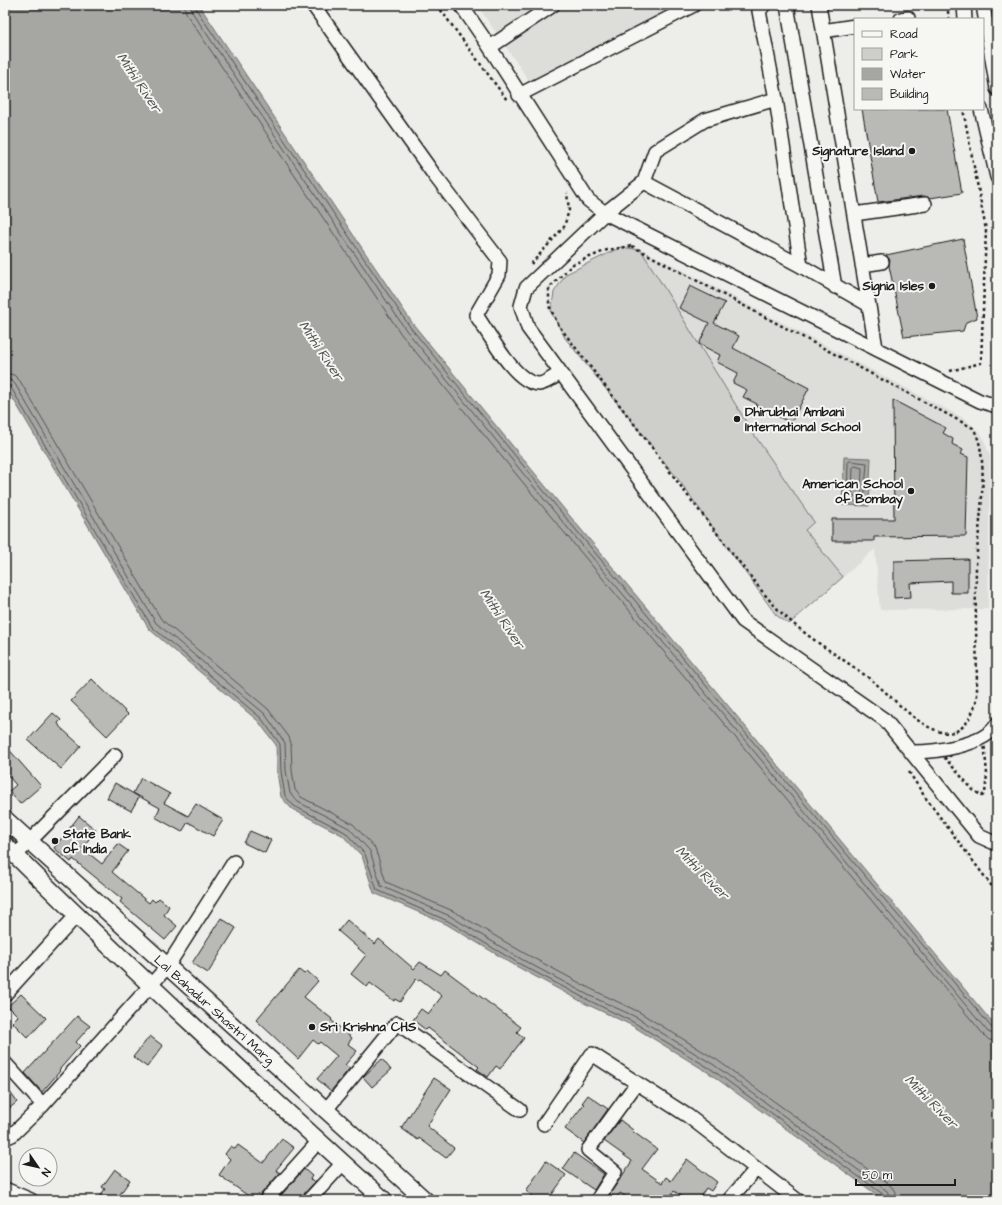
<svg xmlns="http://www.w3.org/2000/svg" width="1002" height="1205" viewBox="0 0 1002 1205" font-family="'Architects Daughter',sans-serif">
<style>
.built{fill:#ddddda}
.green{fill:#cececb;stroke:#757574}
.water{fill:#a6a6a3;stroke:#6f6f6d}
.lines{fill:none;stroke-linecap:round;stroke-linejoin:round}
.shore{stroke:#535352;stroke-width:1}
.building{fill:#b9b9b6;stroke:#1c1c1c}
.minor-casing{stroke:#1c1c1c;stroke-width:16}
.major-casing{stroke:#1c1c1c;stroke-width:19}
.path{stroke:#1c1c1c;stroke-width:2.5;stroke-dasharray:3 3;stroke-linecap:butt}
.minor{stroke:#f6f6f2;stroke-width:13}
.major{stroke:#f6f6f2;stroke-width:16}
.poi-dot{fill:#1c1c1c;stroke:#f6f6f2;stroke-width:1.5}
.labels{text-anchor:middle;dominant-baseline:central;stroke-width:4;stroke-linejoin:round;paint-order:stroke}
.poi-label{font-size:13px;font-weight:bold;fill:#1c1c1c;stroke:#f6f6f2;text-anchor:end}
.street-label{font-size:13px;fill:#1c1c1c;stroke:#f6f6f2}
.water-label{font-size:14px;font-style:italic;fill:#535352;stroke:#f6f6f2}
</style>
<rect width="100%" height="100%" fill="#edede9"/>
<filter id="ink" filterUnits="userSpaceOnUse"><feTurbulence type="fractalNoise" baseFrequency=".025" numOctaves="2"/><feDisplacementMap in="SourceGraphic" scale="8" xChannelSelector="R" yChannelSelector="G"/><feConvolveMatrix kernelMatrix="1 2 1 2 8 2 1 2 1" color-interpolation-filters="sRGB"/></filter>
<g filter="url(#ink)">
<path class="built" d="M477,5H682L532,85Z
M621,247L641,250L673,265L965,419L982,435L990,456L988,609L880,610L875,549L843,577L804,530L749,577L678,479L565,338L551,312L554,292L566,274Z"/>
<path class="green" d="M621,247L641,250L753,433L814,522L805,530L843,577L789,624L776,615L678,479L565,338L551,312L554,292L566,274Z"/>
<path class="water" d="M5,5H199L413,324L564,509L997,1028V1200H884L709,1073L631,1025L584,1003L516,966L446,924L374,893L362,856L342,835L292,809L281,797L277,772L276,745L258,721L149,629L5,385Z
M844,457L871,458L869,506L842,505Z"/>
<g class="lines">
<path class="shore" d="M184,5L187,15L401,334L553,519L984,1035L989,1040L997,1041
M190,5L192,12L406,330L557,515L988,1032L997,1035
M196,5V9L410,327L561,512L992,1028L997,1030
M5,373L14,375L20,381L161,619L268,709L289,737L291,743L292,770L295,790L301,797L353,824L375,848L386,882L453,911L524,953L591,989L639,1012L717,1060L891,1186L896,1193L897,1200
M5,379L11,380L15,384L156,623L265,714L285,743L286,771L290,793L298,802L349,828L370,851L381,886L450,916L521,959L588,995L636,1017L714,1065L887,1191L891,1200
M5,384L10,386L152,627L261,718L280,744L281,771L285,796L294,806L345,832L365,854L377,890L448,921L518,963L586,999L633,1022L711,1069L884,1195L886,1200
M850,461L867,463L864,502L847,500L848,463Z
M855,466L862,468L861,495L859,497L852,495L853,468Z"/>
</g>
<path class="building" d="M862,109H947L962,193L930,198L924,196L878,202Z
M963,239L977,318L966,322L963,331L904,337L889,266L890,260L886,255Z
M690,286L725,303L714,323L739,336L733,348L809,388L791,423L756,406L757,404L743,397L747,390L733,383L738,373L717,362L720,355L699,344L709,323L679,308Z
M893,400L946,428L943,433L953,439L952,444L963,450L961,454L968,457L966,536L874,537V541H832V519H894Z
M968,559V593H951V581L910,583L911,597L894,598V561Z
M92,679L128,714L107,736L71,701Z
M53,713L61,720L58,723L60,727L81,746L61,769L28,740Z
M5,745L41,786L20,804L9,791L16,785L5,772Z
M141,778L170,794L164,803L188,816L196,804L223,820L213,836L188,822L182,832L155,817L160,808L133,793Z
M115,783L139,797L131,811L107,798Z
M79,816L96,830L82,848L102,864L118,844L128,851L112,872L149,903L152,899L155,902L159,898L169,906L164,915L177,926L165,940L120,902L122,899L73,859L71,862L54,848Z
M250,831L271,840L265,853L244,843Z
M221,918L236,928L208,973L192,963Z
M347,920L375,944L379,939L414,969L420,962L441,975L445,970L521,1027L517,1032L524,1038L500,1069L496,1066L488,1077L477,1069L479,1067L428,1028L426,1030L413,1020L421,1009L428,1014L442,996L420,979L419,981L416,979L400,1002L395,999L394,1001L370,983L367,987L351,974L366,955L338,931Z
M299,970L304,974L307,971L318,981L304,997L332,1019L331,1020L352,1038L348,1044L357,1051L345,1065L350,1068L331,1091L317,1079L337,1056L320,1042L318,1044L313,1040L298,1059L256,1020Z
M21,994L46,1018L28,1038L12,1022L18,1016L8,1006Z
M77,1016L90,1026L76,1042L80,1046L59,1070L60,1071L42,1092L25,1073Z
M150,1036L163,1046L147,1067L133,1057Z
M382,1059L391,1070L372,1087L363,1077Z
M434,1078L451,1089L427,1126L454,1148L446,1158L419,1138L418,1140L401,1128Z
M5,1085L17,1102L5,1112Z
M588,1095L608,1109L584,1143L565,1129L584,1104L582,1103Z
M620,1120L633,1130L632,1131L657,1149L642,1169L662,1183L666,1177L671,1181L687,1159L717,1182L711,1191L706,1188L698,1200H687L674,1191L668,1200H631L620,1193L616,1198L610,1194L632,1161L604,1141Z
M282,1139L294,1148L276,1170L280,1173L260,1195L258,1200H254L219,1175L230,1159L225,1154L231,1146L235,1149L238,1145L263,1163Z
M574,1153L604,1174L594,1190L563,1169Z
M546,1161L566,1175L548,1200H538L526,1191Z
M115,1169L130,1180L116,1200H105L100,1196L105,1189L102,1187Z
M304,1169L312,1176L310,1179L314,1183L303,1195L301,1200H277Z"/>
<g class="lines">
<g class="minor-casing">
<path id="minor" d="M313,5L435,176L500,261L499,275L476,315C489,333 515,384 539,384C545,384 555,376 561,373
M461,5L487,43L588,200L605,213L980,401L997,406
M764,5L759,11L776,99L801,266
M787,5L835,287
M819,5L876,348
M964,5L965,19
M983,5L997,89
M901,19L908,18
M823,31L855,26
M490,47L553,5
M519,95L694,5
M981,109L997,177
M644,182L655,151L705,120L776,99
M854,214L925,204
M862,265L882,262
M869,305L801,266L644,182L605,213L526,288L521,306L528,328L743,621L885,720L979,836L997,844
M912,752C934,752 985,746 997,724
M16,855L115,755
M5,994L76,916
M5,1063L43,1105
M325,1111L397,1023L520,1110
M544,1124L592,1054L688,1116L797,1200
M5,1138L12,1135L43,1105L167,967L234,862
M5,1189L31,1200
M266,1200L319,1141
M309,1200L343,1163
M597,1200L615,1172L588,1150L637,1083
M729,1200L756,1169"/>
</g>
<g class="major-casing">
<path id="major" d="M5,819L425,1200
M5,845C128,967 256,1084 384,1200"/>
</g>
<path class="path" d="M437,5L507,100
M947,5L949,19
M632,246L973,428C992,458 977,531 976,567C975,610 977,654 977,698C958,773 904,707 874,682C846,660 813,642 787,618C769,602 755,582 740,563C722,539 703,516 685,492C644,436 601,381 559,326L549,306V288L573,264L607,250Z
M531,264L564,227L569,210L567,193
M950,371L981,363L986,230L963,109
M984,741L987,774L985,793L982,796L973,790L945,758Z
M909,772L925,797L997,893"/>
<use href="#minor" class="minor"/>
<use href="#major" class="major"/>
</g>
</g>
<g class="poi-dot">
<circle cx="912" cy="151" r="4"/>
<circle cx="932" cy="286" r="4"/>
<circle cx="737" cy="419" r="4"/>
<circle cx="911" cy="491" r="4"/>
<circle cx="55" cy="841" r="4"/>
<circle cx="312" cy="1027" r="4"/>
</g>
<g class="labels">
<g class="poi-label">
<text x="904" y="151">Signature Island</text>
<text x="924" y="286">Signia Isles</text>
<text x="745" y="412" text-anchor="start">Dhirubhai Ambani<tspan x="745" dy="15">International School</tspan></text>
<text x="903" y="484">American School<tspan x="903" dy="15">of Bombay</tspan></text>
<text x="63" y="834" text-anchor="start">State Bank<tspan x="63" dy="15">of India</tspan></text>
<text x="320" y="1027" text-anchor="start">Sri Krishna CHS</text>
</g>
<g class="street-label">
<text transform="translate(214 1010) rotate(42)">Lal Bahadur Shastri Marg</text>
</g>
<g class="water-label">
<text transform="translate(139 83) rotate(56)">Mithi River</text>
<text transform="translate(321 351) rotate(56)">Mithi River</text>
<text transform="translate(502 619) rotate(56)">Mithi River</text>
<text transform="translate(702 873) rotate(45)">Mithi River</text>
<text transform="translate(931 1102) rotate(45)">Mithi River</text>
</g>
</g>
<rect width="1002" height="1205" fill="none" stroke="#f6f6f2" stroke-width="20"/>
<rect x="10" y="10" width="982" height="1185" fill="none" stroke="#1c1c1c" stroke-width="1.5" filter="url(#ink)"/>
<rect x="854" y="18" width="130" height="92" fill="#f6f6f2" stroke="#9f9f9c"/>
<rect x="862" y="31" width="20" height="6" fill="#f6f6f2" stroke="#9f9f9c"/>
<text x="890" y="38" font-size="12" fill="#1c1c1c">Road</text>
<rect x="862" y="48" width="20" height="12" fill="#cececb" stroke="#9f9f9c"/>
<text x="890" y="58" font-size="12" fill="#1c1c1c">Park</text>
<rect x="862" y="68" width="20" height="12" fill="#a6a6a3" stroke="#9f9f9c"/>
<text x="890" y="78" font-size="12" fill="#1c1c1c">Water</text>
<rect x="862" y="88" width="20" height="12" fill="#b9b9b6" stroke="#9f9f9c"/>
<text x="890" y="98" font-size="12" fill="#1c1c1c">Building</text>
<g transform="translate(38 1167) rotate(124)"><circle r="19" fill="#f6f6f2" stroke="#9f9f9c"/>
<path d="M0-3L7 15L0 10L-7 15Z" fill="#1c1c1c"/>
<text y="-6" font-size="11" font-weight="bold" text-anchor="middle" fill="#1c1c1c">N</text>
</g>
<path d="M856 1179v6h99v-6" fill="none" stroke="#1c1c1c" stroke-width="2"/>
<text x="862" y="1179" font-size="12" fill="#1c1c1c" stroke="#f6f6f2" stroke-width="3" paint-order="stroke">50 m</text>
</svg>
